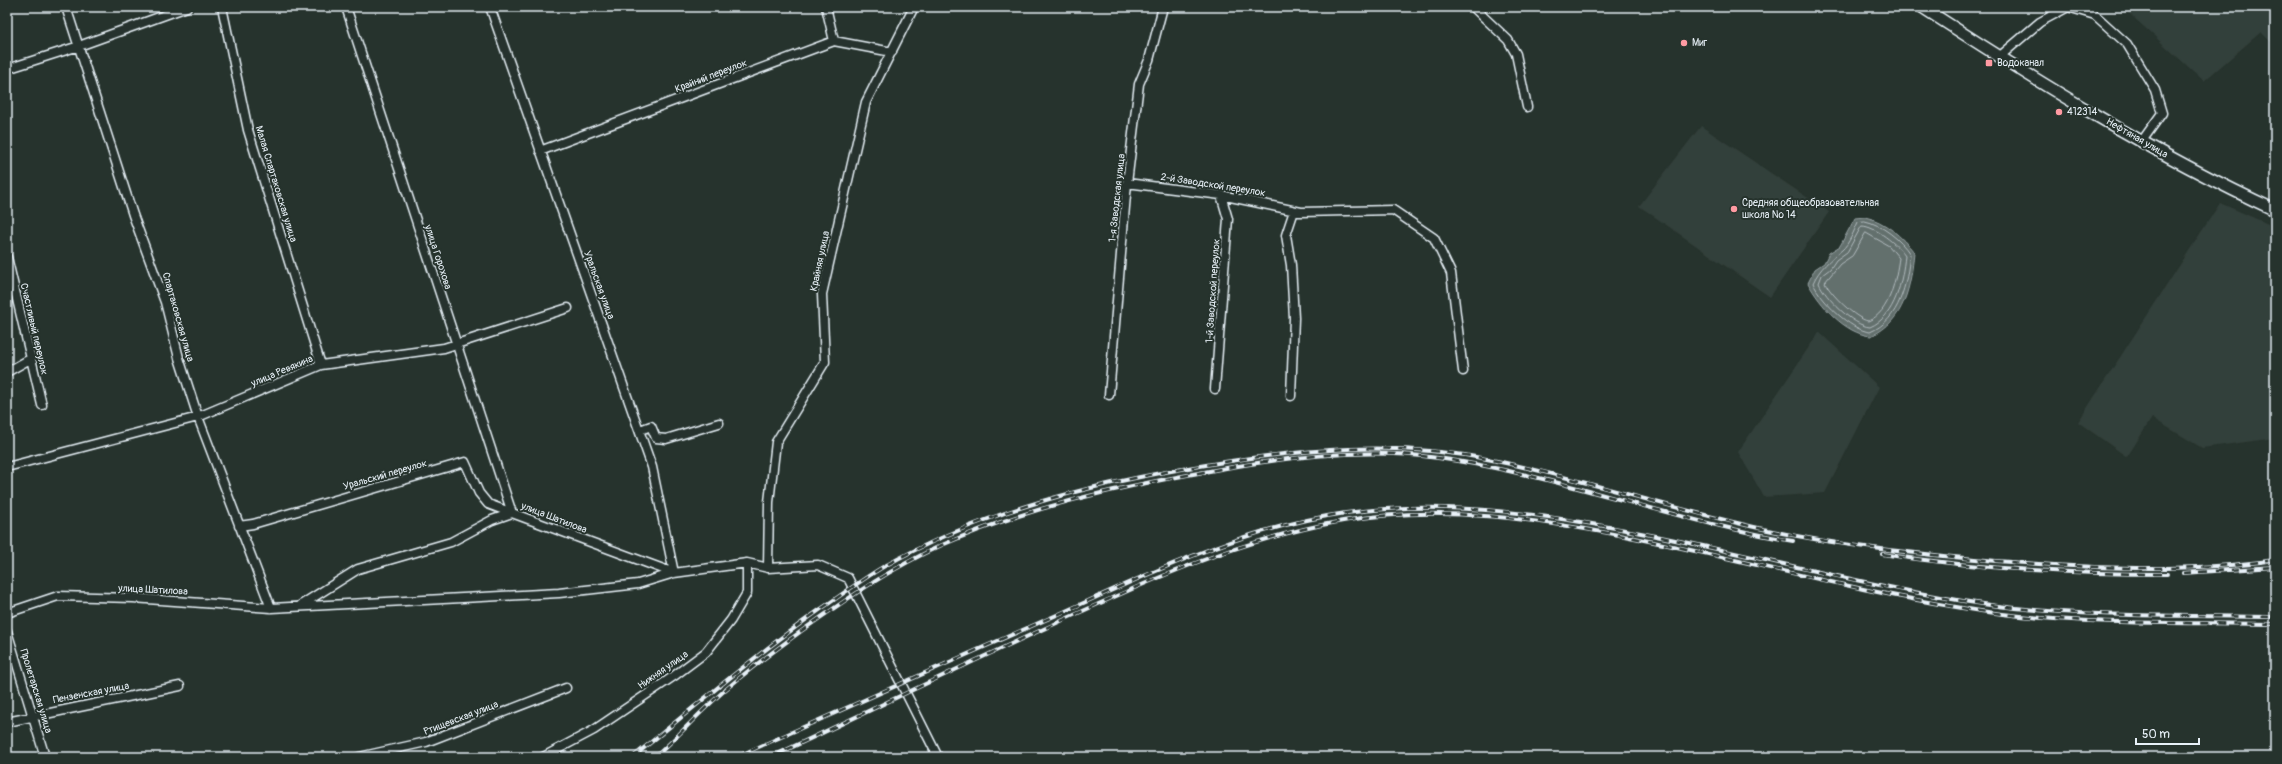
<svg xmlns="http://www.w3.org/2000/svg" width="2282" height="764" viewBox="0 0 2282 764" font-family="Pangolin,sans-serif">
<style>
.built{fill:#333f3a}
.water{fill:#636f6d;stroke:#98a3a5}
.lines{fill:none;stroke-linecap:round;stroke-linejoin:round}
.shore{stroke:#b3bdc0;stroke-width:1}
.minor-casing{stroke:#e8f1f8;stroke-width:11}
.secondary-casing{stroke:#e8f1f8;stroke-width:14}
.minor{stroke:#26332d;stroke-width:8}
.secondary{stroke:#26332d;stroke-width:11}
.rail-casing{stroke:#e8f1f8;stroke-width:4}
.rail{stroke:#26332d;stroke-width:2.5;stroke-dasharray:8;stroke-linecap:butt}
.poi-dot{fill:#ff9aa2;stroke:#26332d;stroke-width:1.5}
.labels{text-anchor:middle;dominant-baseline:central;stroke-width:4;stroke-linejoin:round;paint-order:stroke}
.poi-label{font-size:10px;fill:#e8f1f8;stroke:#26332d;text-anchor:start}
.street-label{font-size:10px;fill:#e8f1f8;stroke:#26332d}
</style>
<rect width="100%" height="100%" fill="#26332d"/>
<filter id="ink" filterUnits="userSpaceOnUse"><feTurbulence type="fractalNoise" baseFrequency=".025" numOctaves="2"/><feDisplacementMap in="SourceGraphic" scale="8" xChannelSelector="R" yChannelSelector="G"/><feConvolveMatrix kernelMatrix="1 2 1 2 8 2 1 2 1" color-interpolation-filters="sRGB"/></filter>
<g filter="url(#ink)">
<path class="built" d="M2122,7H2275V46L2261,32L2204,81Z
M1701,126L1829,212L1770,297L1639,206Z
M2220,203L2275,227V438L2202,448L2152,418L2127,457L2078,422Z
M1819,332L1879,387L1825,493L1764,497L1738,452Z"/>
<path class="water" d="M1865,217C1885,221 1902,237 1914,252C1911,285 1905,321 1871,336C1845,334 1820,305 1808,283L1815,269L1824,263L1829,253L1840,246L1855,218Z"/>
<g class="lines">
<path class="shore" d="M1865,221C1881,224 1901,240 1910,254C1907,283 1900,320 1870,332C1850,330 1821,301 1813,283C1819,269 1831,259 1842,250C1849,244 1854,231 1858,222Z
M1862,226C1875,226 1898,245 1905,256C1902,281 1896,316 1870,327C1853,326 1825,297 1819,283L1822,275L1830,269L1836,260L1847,252Z
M1866,233L1889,246L1899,258C1896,278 1890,313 1868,321C1856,319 1830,294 1825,282L1840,264L1852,256Z"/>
<g class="minor-casing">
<path id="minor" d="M66,7L133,215L165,302L179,358L198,417L271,608
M222,7L248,130L321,365
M346,7L512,513
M490,7L652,467L674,573
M826,7L834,41
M1473,7L1508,40L1516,54L1527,107
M1999,57L2040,22L2068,7L2095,15L2127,44L2155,90L2162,113L2142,141
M7,69L79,46L187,7
M540,151L834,41L892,52
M1127,183L1221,195L1301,212L1393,210L1434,238L1451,273L1463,371
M7,257L42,405
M7,372L30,359
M1215,389L1228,219L1221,195
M1109,395L1127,183L1139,84L1149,60L1163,7
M1291,396L1294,318L1291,265L1286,235L1294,211
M640,430L651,426L656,438L666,439L719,423
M7,467L198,417L321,365L444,348L568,308
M239,526L253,524L465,462L479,493L488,504L512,513
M768,568L769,502L776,442L825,362L822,294L866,102L914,7
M301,605L358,569L451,542L492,520L512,513L674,573
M7,613L58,596L133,598L271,608L559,593L638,584L674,573L747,563L768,568L818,565L848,578L938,757
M7,631L45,757
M7,722L180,686
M359,757L426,742L566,688
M543,757L594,730L674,676L706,652L731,620L747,593V563"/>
</g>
<g class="secondary-casing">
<path id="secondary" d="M1922,7C2036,81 2152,153 2275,210"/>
</g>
<use href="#minor" class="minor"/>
<use href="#secondary" class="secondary"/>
<g class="rail-casing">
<path id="rail" d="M1882,554C1976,569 2072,574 2167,574
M2183,573L2275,567
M633,757C694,707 754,656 818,611C840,596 861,580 883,567C982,511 1095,483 1206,465C1302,449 1397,440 1492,460C1583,479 1672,509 1763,529C1839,546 1919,554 1996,561C2089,568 2183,573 2275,560
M655,757C681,734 704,707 731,685C753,666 777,649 800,632C845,600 891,568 942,545C1026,508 1114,488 1204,472C1280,458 1360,447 1438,458C1559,475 1673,521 1793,541
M736,757C844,709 951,661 1059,614C1151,573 1245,527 1346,513C1451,499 1553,515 1656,536C1759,557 1860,584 1963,601C2066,618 2171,615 2275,617
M771,757C863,714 955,669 1048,627C1143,583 1239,539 1343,521C1442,504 1542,520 1639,539C1747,561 1853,590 1962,608C2065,626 2171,622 2275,624"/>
</g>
<use href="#rail" class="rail"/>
</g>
</g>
<g class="poi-dot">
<circle cx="1684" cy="43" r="4"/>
<rect x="1985" y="59" width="8" height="8" rx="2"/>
<circle cx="2059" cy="112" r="4"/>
<circle cx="1734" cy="209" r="4"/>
</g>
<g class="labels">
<g class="poi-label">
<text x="1692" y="43">Миг</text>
<text x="1997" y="63">Водоканал</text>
<text x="2067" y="112">412314</text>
<text x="1742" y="203">Средняя общеобразовательная<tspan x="1742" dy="12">школа № 14</tspan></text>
</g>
<g class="street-label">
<text transform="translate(711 76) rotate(-21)">Крайний переулок</text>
<text transform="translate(2137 138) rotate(30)">Нефтяная улица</text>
<text transform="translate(276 184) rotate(73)">Малая Спартаковская улица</text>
<text transform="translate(1213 185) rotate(9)">2-й Заводской переулок</text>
<text transform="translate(1117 198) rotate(-84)">1-я Заводская улица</text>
<text transform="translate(438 257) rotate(72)">улица Горохова</text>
<text transform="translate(820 261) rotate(-78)">Крайняя улица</text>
<text transform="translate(599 285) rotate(70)">Уральская улица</text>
<text transform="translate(1213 291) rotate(-86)">1-й Заводской переулок</text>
<text transform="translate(178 317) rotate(74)">Спартаковская улица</text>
<text transform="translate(34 329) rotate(77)">Счастливый переулок</text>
<text transform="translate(282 371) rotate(-23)">улица Ревякина</text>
<text transform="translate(385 475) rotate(-16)">Уральский переулок</text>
<text transform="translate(554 518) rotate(21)">улица Шатилова</text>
<text transform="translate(153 590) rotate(3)">улица Шатилова</text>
<text transform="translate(663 670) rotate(-35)">Нижняя улица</text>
<text transform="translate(36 691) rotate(73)">Пролетарская улица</text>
<text transform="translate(91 693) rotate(-11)">Пензенская улица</text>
<text transform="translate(461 718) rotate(-21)">Ртищевская улица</text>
</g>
</g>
<rect width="2282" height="764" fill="none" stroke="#26332d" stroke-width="24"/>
<rect x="12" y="12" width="2258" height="740" fill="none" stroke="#e8f1f8" stroke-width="1.5" filter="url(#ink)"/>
<path d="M2136 738v6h63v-6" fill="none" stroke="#e8f1f8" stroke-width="2"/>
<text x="2142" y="738" font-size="12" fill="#e8f1f8" stroke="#26332d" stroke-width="3" paint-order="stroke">50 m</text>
</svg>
